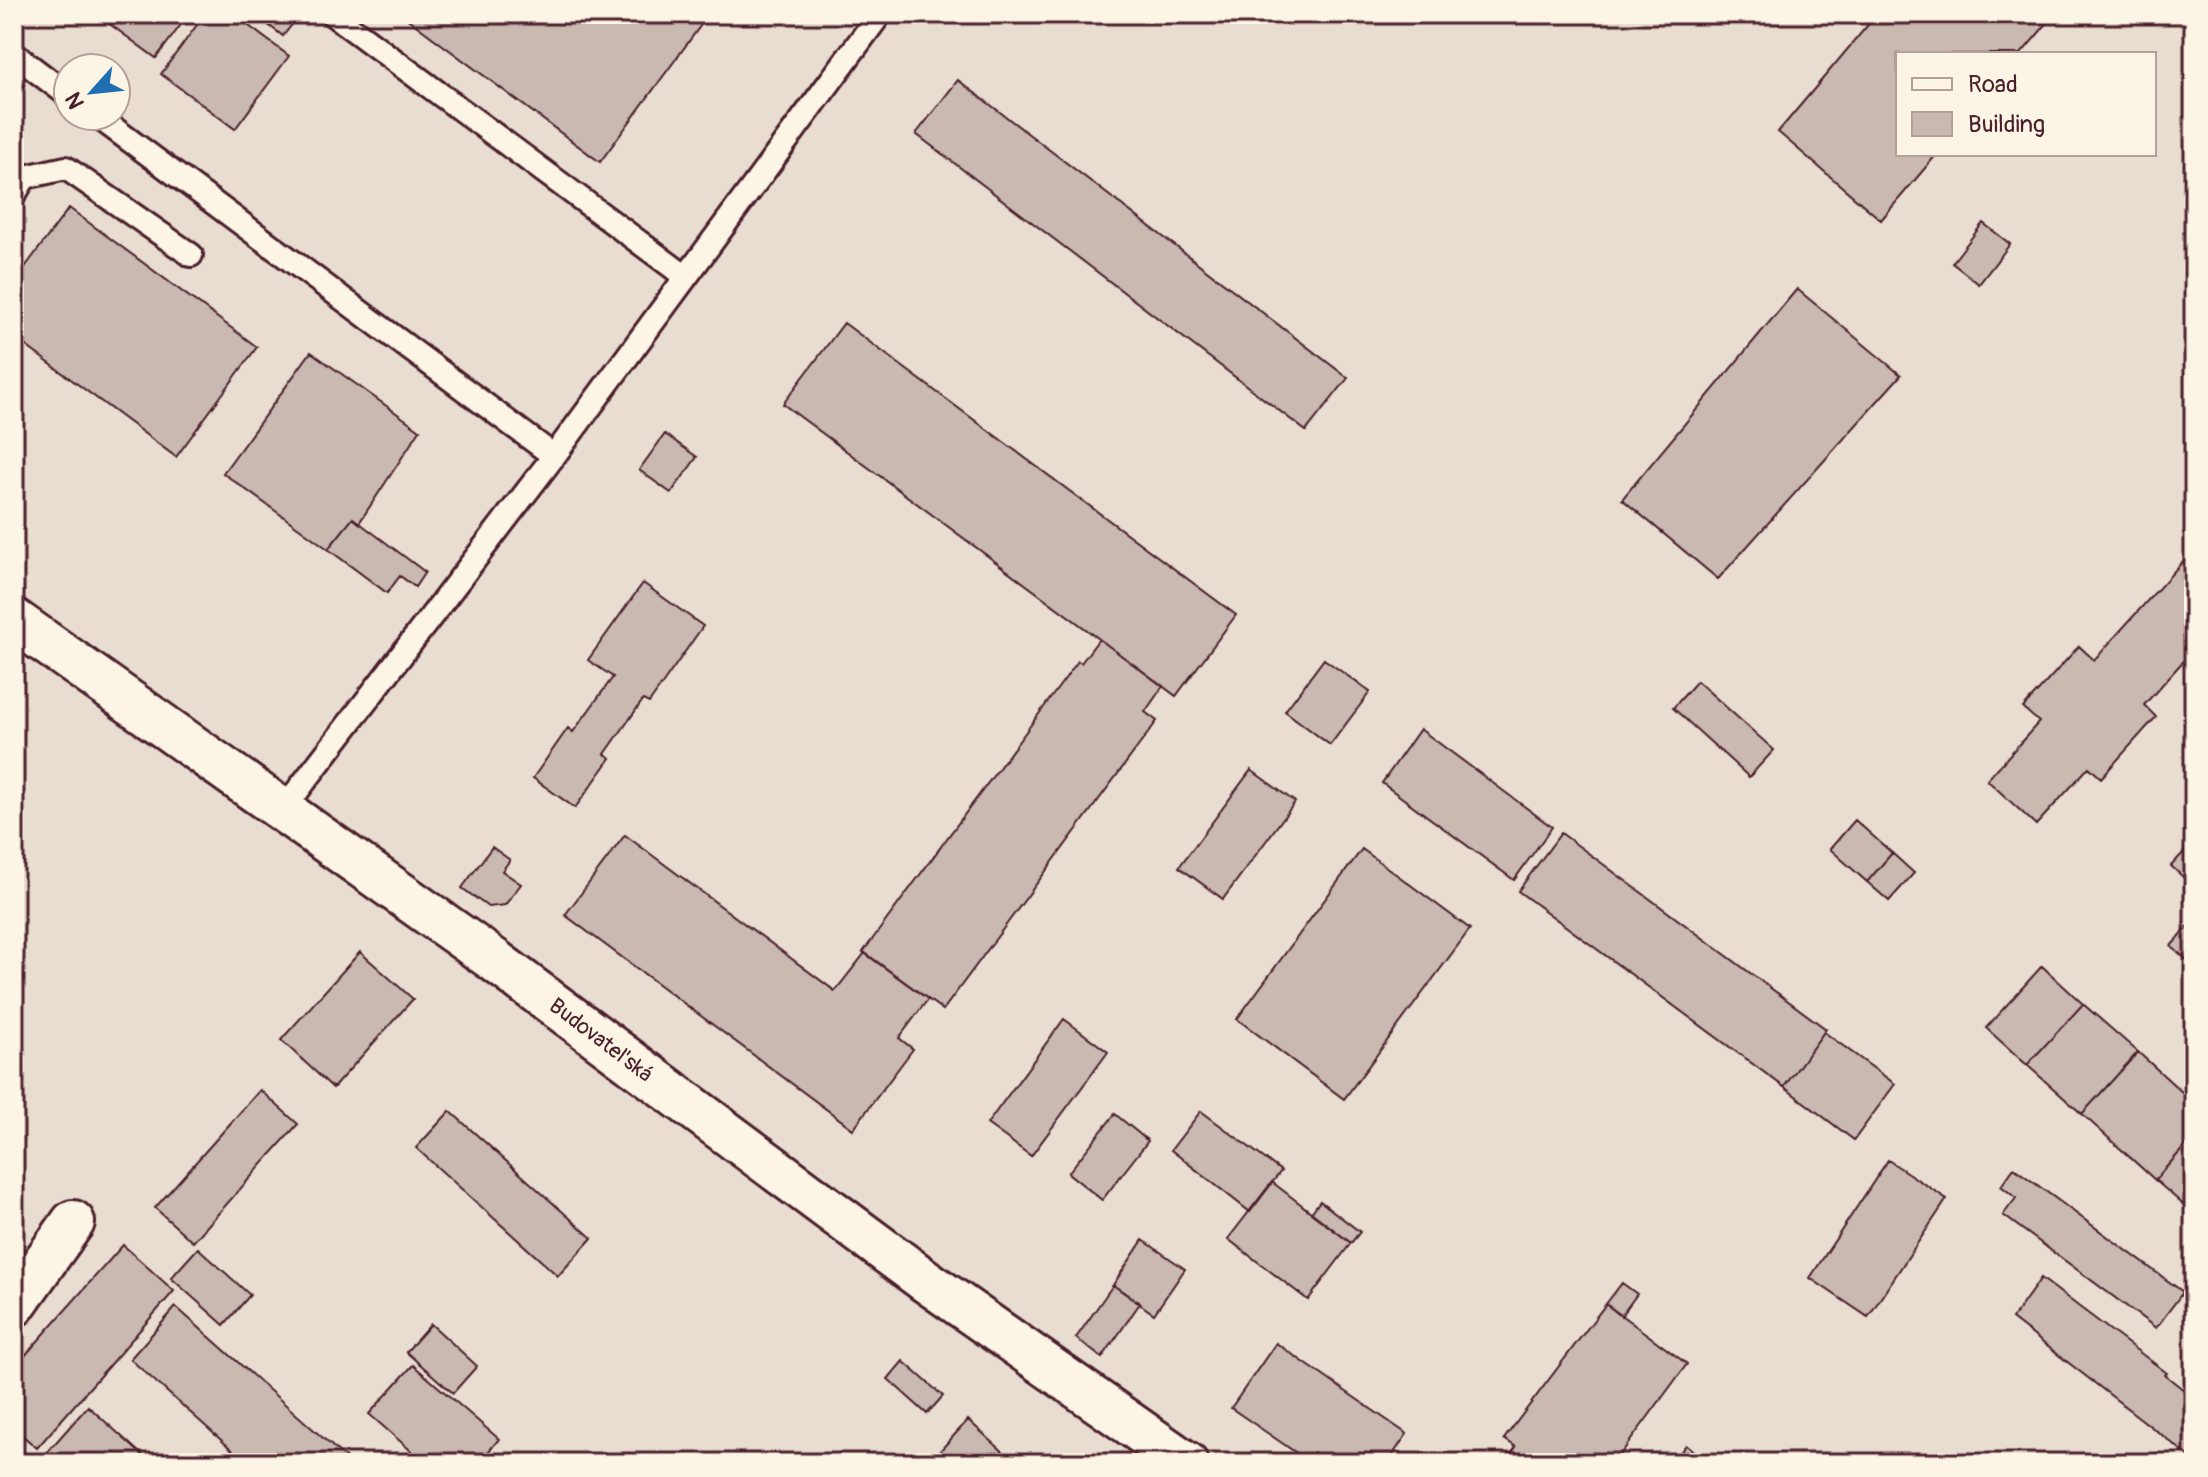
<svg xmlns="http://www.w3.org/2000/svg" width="2208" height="1477" viewBox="0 0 2208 1477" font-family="Pangolin,sans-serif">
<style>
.built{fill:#e8ddd0;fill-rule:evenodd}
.building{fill:#cab9b1;stroke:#4a1f2b;stroke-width:2}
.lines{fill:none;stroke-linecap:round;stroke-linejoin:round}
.service-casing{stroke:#4a1f2b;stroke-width:28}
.minor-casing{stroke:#4a1f2b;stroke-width:48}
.service{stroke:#fcf5e5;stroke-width:22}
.minor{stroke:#fcf5e5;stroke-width:42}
.labels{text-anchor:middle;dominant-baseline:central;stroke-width:6;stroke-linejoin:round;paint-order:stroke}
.street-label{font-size:22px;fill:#4a1f2b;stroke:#fcf5e5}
</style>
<rect width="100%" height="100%" fill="#f5ecde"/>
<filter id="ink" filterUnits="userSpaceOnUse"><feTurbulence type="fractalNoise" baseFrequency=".0125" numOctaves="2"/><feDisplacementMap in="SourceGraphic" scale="16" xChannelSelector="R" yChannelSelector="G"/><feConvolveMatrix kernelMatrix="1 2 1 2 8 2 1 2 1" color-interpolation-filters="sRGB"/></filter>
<g filter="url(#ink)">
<path class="built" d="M14,14H2194V1463H14ZM1898,54H2154V154H1898ZM68,68H116V116H68Z"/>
<path class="building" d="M96,14H189L156,58Z
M205,14H233L289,56L235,129L161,74Z
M254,14H300L283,36Z
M401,14H709L600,162Z
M1877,14H2055L2021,54H1898V154H1937L1881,220L1778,132Z
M958,80L1348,378L1306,431L916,134Z
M69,208L257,347L176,457L14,337V282Z
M1983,223L2010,244L1979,284L1952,263Z
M1797,289L1901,375L1718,579L1622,499Z
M844,323L1236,615L1176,696L783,404Z
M311,352L420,430L359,523L353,518L328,549L223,473Z
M665,434L697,457L671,493L639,470Z
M353,518L425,572L415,587L400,576L387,593L328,549Z
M2194,549V649L2144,705L2156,717L2101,778L2089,767L2036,825L1987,780L2039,722L2023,708L2079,646L2094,660Z
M643,583L703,626L649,703L643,700L605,754L611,758L575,808L533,778L568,728L573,732L613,677L588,660Z
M1099,639L1163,686L1145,712L1157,721L943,1010L863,952L1078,661L1081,663Z
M1324,659L1370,692L1330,745L1285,711Z
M1697,681L1774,750L1749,777L1673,708Z
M1420,729L1552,827L1514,880L1382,783Z
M1251,770L1295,802L1223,899L1179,867Z
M1855,820L1892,853L1867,882L1830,849Z
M1561,833L1826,1029L1784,1087L1518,891Z
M625,835L835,991L865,953L928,999L899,1038L913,1049L853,1129L565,915Z
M2194,841V887L2171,866Z
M492,847L510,860L502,871L521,884L505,905L488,907L462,888Z
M1362,849L1470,929L1344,1099L1237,1019Z
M1892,853L1914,873L1889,901L1867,882Z
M2194,920V966L2171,946Z
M360,952L413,999L333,1088L281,1040Z
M2042,966L2083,1004L2027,1065L1986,1028Z
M2083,1004L2138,1052L2082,1114L2027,1065Z
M1064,1019L1108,1052L1031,1156L987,1124Z
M1824,1032L1895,1084L1854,1140L1784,1087Z
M2138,1052L2194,1103V1136L2155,1180L2082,1114Z
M260,1090L298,1124L193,1242L155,1208Z
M450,1111L592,1238L558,1276L416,1148Z
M1201,1111L1281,1171L1250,1212L1171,1150Z
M1115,1114L1148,1141L1102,1200L1068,1173Z
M2194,1136V1214L2155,1180Z
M1888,1160L1947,1199L1868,1317L1810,1278Z
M2014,1168L2183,1292L2156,1328L2003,1215L2016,1198L2001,1186Z
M1272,1182L1351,1243L1308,1300L1228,1239Z
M1320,1201L1360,1232L1351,1243L1311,1213Z
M1143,1240L1185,1269L1154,1314L1113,1285Z
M123,1245L174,1291L37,1448L14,1428V1368Z
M198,1248L250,1295L224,1325L171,1278Z
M2041,1278L2167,1373L2165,1375L2194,1398V1460L2012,1319Z
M1622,1283L1637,1294L1621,1316L1606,1304Z
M1113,1285L1140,1303L1102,1358L1076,1338Z
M1606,1304L1687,1364L1614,1463H1524L1511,1454L1516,1447L1504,1439Z
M176,1307L351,1463H247L130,1359Z
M431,1324L477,1366L453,1393L406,1352Z
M1276,1343L1407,1434L1387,1463H1311L1231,1408Z
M903,1361L943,1396L927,1414L888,1379Z
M413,1365L499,1439L479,1463H425L369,1414Z
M88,1406L151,1463H49L43,1457Z
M968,1420L1016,1463H929Z
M1686,1445L1710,1463H1672Z"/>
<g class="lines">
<g class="service-casing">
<path id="service" d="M332,14L686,277
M14,54L68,95
M97,116L554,456L282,811
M14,195L25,177L66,168L191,255
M554,456L880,14"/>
</g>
<g class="minor-casing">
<path id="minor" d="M14,620L494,960L923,1279L1186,1463
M14,1305L73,1222"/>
</g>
<use href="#service" class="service"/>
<use href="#minor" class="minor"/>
</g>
</g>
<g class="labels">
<g class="street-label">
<text transform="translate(601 1040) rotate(37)">Budovateľská</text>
</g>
</g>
<rect width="2208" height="1477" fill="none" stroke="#fcf5e5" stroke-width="48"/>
<rect x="24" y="24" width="2160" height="1429" fill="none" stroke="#4a1f2b" stroke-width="3" filter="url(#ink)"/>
<rect x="1896" y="52" width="260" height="104" fill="#fcf5e5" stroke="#b59f9b" stroke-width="2"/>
<rect x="1912" y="78" width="40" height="12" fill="#fcf5e5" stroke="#b59f9b" stroke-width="2"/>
<text x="1968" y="92" font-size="24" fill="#4a1f2b">Road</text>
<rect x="1912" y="112" width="40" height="24" fill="#cab9b1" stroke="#b59f9b" stroke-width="2"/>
<text x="1968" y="132" font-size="24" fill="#4a1f2b">Building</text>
<g transform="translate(92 92) rotate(243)"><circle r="38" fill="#fcf5e5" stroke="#b59f9b" stroke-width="2"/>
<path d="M0-6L14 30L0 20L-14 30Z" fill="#1f6fb2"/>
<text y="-12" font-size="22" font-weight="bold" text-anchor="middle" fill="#4a1f2b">N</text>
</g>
</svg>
